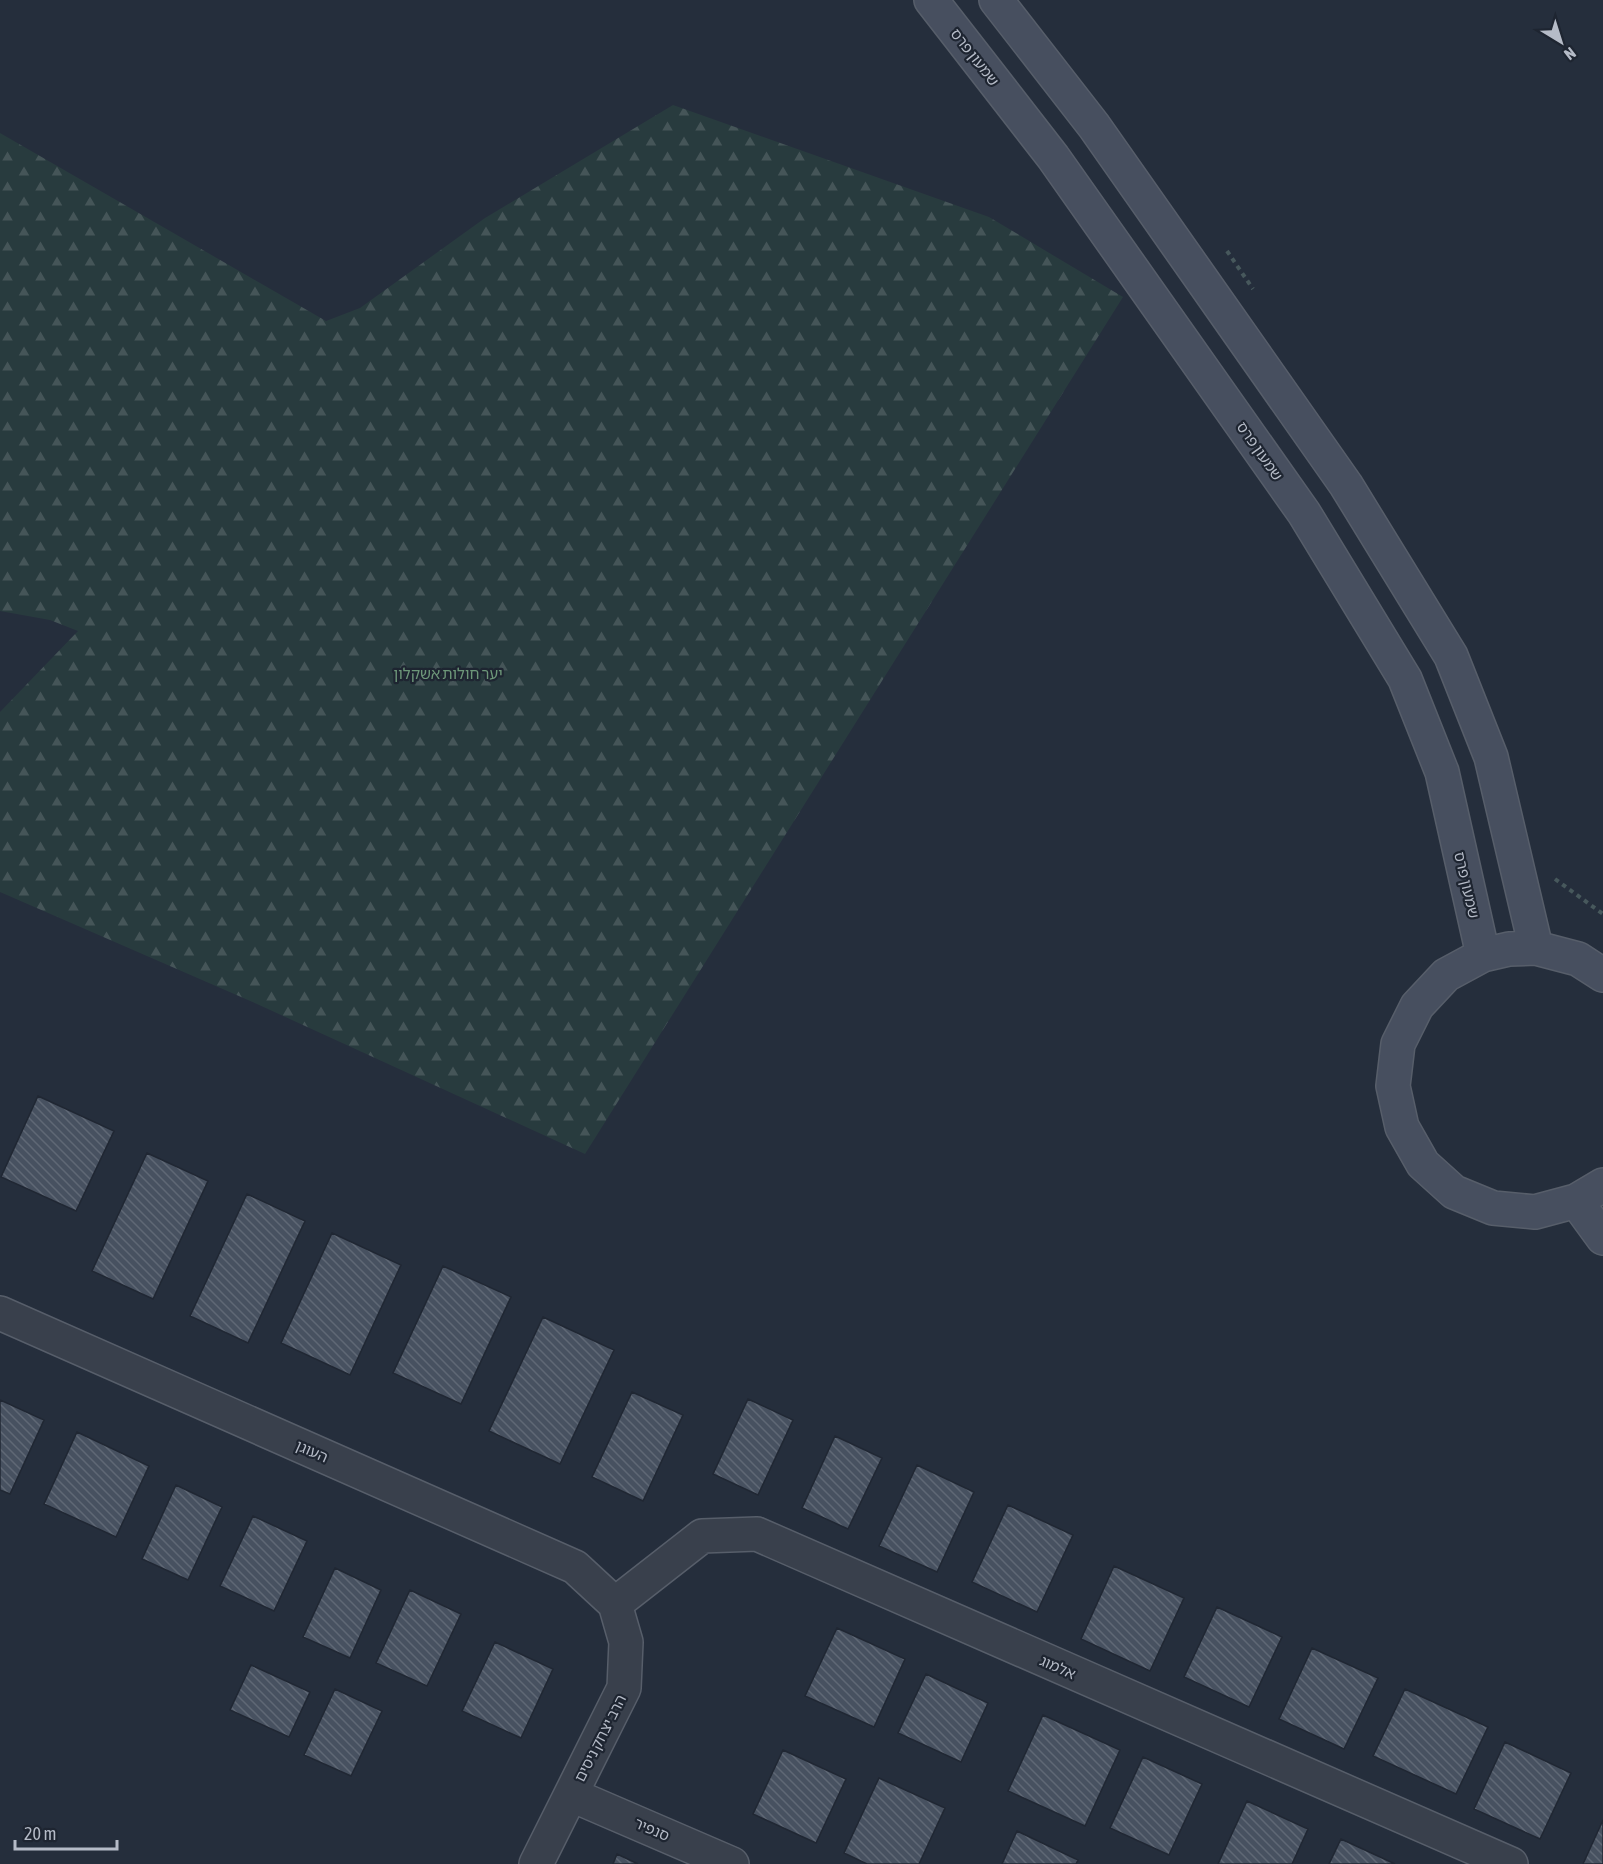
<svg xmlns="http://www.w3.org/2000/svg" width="1603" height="1864" viewBox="0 0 1603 1864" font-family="'Asap Condensed','Noto Sans Hebrew',sans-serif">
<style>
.forest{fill:url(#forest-firs)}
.building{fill:url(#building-back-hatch);stroke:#202733;stroke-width:1.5}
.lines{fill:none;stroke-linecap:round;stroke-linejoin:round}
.street-casing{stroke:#575e6a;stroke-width:36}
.secondary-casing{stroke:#575e6a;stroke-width:36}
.path{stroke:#47585c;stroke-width:4;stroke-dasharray:4.5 4.5;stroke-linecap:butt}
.street{stroke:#39404c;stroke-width:33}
.secondary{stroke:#474f5f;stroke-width:33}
.labels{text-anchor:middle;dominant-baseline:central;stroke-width:4.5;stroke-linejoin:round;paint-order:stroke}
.street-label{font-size:15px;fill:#b5bbc7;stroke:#1e2531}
.park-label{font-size:15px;fill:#6d9779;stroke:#1e2531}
</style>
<defs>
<pattern id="forest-firs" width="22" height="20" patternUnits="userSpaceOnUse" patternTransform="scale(1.5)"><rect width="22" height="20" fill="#283b3e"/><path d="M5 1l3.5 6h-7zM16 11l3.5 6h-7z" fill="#455558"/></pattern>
<pattern id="building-back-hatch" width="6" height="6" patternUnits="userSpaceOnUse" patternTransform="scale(1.5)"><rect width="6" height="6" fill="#475160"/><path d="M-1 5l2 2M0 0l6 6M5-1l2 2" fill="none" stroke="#5f6875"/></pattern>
</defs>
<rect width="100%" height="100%" fill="#252e3c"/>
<path class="forest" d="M673,105L989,217L1123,297L585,1154L257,1004L0,892V712L78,631L50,620L0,611V133L326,321L360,308L485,218Z"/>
<path class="building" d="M38,1096L114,1131L76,1211L1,1177Z
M147,1153L208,1181L153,1299L92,1271Z
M247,1194L305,1221L248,1343L190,1316Z
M332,1233L401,1265L350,1375L281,1343Z
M443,1266L511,1297L461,1404L393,1373Z
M543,1317L614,1350L560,1464L489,1431Z
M632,1392L683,1415L643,1501L592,1477Z
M748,1399L793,1420L758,1495L713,1474Z
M0,1400L44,1420L10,1494L0,1490Z
M77,1432L149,1466L116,1537L44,1504Z
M835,1436L882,1458L848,1529L802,1508Z
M917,1465L974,1492L937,1572L879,1546Z
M176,1485L222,1507L188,1580L142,1559Z
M1008,1505L1073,1535L1037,1612L972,1582Z
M253,1516L307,1541L274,1611L220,1586Z
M1114,1566L1184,1598L1150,1671L1081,1639Z
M335,1568L381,1590L350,1658L303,1637Z
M410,1590L461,1614L427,1686L376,1663Z
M1217,1607L1282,1637L1249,1707L1184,1677Z
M837,1628L905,1659L874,1727L805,1696Z
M495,1642L553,1669L521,1738L462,1711Z
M1312,1648L1378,1678L1344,1749L1279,1719Z
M251,1665L310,1692L289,1737L230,1710Z
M926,1674L988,1703L961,1762L898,1733Z
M335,1689L382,1711L351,1776L304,1755Z
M1405,1689L1488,1727L1456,1794L1373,1756Z
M1043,1715L1120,1750L1085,1826L1008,1791Z
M1505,1742L1571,1773L1540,1839L1474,1809Z
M783,1750L846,1779L816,1843L753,1814Z
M1143,1757L1202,1784L1169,1855L1110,1828Z
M879,1778L945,1808L919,1864H867L844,1853Z
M1247,1801L1308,1829L1292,1864H1218Z
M1603,1820V1864H1583Z
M1017,1831L1078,1860L1076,1864H1002Z
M1341,1839L1395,1864H1329Z
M617,1854L638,1864H613Z"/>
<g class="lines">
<g class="street-casing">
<path id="street" d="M0,1313L575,1567L615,1604
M615,1604L702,1536L757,1534L1511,1864
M572,1795L732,1864
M536,1864L624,1688L626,1642L615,1604"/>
</g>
<g class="secondary-casing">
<path id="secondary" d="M931,0L1053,157L1304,513L1405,679L1442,772L1483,955
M996,0L1094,126L1346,485L1451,656L1491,757L1536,948
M1603,975L1578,959L1536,948L1509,949L1483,955L1446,975L1417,1006L1398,1044L1393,1086L1402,1127L1423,1164L1454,1192L1493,1208L1535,1212L1576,1201L1603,1185
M1576,1201L1603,1238"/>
</g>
<path class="path" d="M1227,251L1253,289
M1555,879L1603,914"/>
<use href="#street" class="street"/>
<use href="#secondary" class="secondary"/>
</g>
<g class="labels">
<g class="street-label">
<text transform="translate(975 57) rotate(52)">שמעון פרס</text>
<text transform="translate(1260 451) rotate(55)">שמעון פרס</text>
<text transform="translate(1467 885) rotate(77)">שמעון פרס</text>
<text transform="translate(312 1451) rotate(24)">העוגן</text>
<text transform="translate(1058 1667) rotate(24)">אלמוג</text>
<text transform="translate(600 1738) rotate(-63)">הרב יצחק ניסים</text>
<text transform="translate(652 1829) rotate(23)">סנפיר</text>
</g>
<g class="park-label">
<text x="448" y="673">יער חולות אשקלון</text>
</g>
</g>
<g transform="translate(1561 42) rotate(142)" stroke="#1e2531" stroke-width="4.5" paint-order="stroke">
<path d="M0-4.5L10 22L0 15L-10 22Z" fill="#b5bbc7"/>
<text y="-9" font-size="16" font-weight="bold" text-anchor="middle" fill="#b5bbc7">N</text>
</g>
<path d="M15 1840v9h102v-9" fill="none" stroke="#b5bbc7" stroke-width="3"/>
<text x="24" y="1840" font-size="18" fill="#b5bbc7" stroke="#1e2531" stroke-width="4.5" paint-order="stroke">20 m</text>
</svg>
